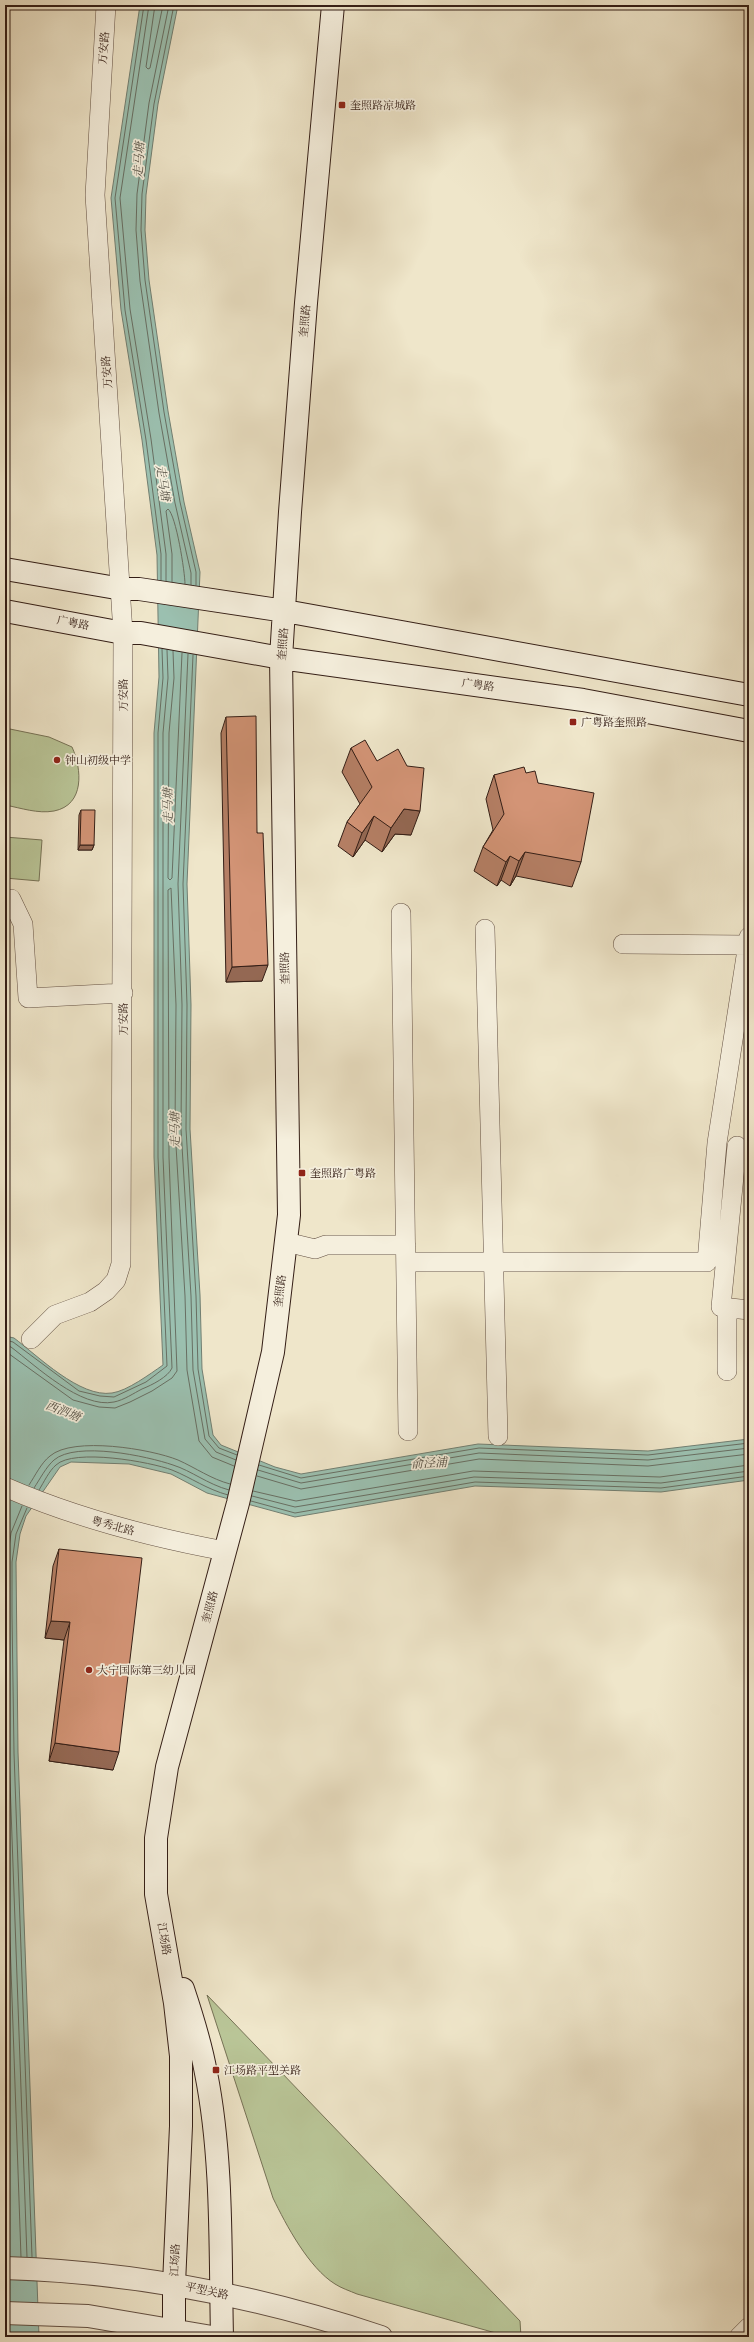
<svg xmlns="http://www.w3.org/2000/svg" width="754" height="2342" viewBox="0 0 754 2342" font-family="Alegreya,'Noto Serif SC',serif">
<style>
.green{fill:#b9c597;stroke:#767256}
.water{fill:#9bc0b0;stroke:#727f72}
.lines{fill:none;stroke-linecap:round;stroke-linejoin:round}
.shore{stroke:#686f63;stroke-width:1}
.minor-casing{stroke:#635043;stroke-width:20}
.tertiary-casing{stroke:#635043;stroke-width:24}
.secondary-casing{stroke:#341e16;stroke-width:24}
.minor{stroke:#f5efdd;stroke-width:19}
.tertiary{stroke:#f5efdd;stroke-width:22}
.secondary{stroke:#f5efdd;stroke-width:22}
.wall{fill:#b57f65;stroke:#341e16}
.shaded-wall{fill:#946853;stroke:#341e16}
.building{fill:#d39476;stroke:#341e16}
.poi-dot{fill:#8f2418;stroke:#f5efdd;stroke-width:1.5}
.labels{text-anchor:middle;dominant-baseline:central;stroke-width:3.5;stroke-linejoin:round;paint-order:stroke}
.street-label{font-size:11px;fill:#341e16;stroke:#f5efdd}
.poi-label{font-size:11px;fill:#341e16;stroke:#f5efdd;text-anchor:start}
.water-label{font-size:12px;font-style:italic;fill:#534f44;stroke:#f5efdd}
</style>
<rect width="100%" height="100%" fill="#efe6ca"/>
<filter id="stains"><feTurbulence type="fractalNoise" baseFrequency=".005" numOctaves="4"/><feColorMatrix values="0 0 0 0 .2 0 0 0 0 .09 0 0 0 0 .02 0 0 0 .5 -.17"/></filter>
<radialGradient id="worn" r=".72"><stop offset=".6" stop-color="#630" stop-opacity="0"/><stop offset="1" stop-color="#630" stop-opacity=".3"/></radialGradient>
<path class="green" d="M5,728L49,737L72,747C82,769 85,805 54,811C38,814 21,808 5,805Z
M5,837L42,840L39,881L5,878Z
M207,1995L520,2321L521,2337H510L357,2294C350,2291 341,2288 335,2284C309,2268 286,2225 273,2198Z"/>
<path class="water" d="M140,5H178L158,104L146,195L145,230L149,280L168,411L184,502L200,572L187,884L191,1005L190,1129L200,1295L202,1369L213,1435L221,1445L275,1467L301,1474L478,1444L648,1451L749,1439V1480L661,1492L475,1486L295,1517L207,1493L171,1474L129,1464L71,1462L60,1467L26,1516L20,1534L16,1562L18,1752L39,2337H5V1336L14,1338C38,1356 80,1398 112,1393C127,1391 150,1374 163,1365L154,1157V733L159,677L157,555L142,440L121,310L111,198Z"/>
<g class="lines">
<path class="shore" d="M144,5L115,198L125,310L146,440L161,554V580
M149,5L120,198L130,309L151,439L166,554V581
M155,5L146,67L148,69L150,68L163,5
M169,5L149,103L137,194L136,230L140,281L159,413L175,503L191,573V585
M174,5L154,104L142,194L141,230L145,280L164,412L180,502L196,572V585
M172,582V554L166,511L168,509C176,515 185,572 185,584
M173,651L174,678L169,733L168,878L170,880L172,878L182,653
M188,654L178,884L182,1005L181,1129L191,1296L193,1370L205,1439L216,1452L236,1460
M193,655L183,884L187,1005L186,1129L196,1296L198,1369L209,1436L219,1448L237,1455
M5,1340L13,1342L79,1391L100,1396L114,1397L146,1382L167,1366L158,1157V733L163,678L162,649
M5,1345L11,1347C36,1366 81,1409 114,1402C124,1400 134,1393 142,1389C152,1385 168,1377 172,1368L163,1157V733L168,678L167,650
M5,1351L73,1400L99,1407L115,1408L130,1402L152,1391L172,1378L177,1371L169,1157L168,890L171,888L176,1005L175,1129L185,1296L187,1370L199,1441L212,1457L234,1466
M259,1465L301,1478L479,1448L648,1455L749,1443
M258,1470L301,1483L479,1453L648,1460L749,1448
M257,1476L301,1489L479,1459L648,1466L749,1454
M29,1485C35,1476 41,1463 50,1456C73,1436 151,1449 178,1460C196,1468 211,1479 230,1484
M34,1488C40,1479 46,1467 54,1460C76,1441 147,1456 173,1465C192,1471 207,1484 229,1490
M39,1490C44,1482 49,1471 56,1465C74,1448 151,1462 172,1470C192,1478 206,1489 228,1495
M253,1491L296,1501L473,1471L660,1477L749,1465
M252,1496L295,1507L474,1477L661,1483L749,1471
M251,1501L295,1513L475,1482L661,1488L749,1476
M22,1506L11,1533L7,1562V1614L9,1753L27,2257
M27,1508L16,1534L12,1562V1614L14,1753L32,2257
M5,1796L21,2257"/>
<g class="minor-casing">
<path id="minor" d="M5,900L11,899L23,924L28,998L123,993
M401,913L408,1431
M485,929L498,1436
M623,944L748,945
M737,1146L721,1307L749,1310
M286,1242L315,1249L326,1245H406
M406,1262H707L717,1143L749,937
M727,1308V1371
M31,1339L55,1315L90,1302L106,1291L116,1280L121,1264L123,633L95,195L106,5
M5,1487C76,1518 149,1537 225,1551
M739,2337L749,2327"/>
</g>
<g class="tertiary-casing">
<path id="tertiary" d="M5,2268C133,2272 259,2296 381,2337
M5,2313L88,2316L212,2337"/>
</g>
<g class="secondary-casing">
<path id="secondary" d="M5,569L122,589H139L285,611L749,695
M5,611L123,633H141L281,658L583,700L749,731
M183,1989C192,2016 201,2045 206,2073C223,2159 220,2250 222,2337
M174,2337V2284L181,2126V2056L175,2003L156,1894V1838L167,1767L238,1503L273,1352L289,1215L281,658L290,512L306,303L333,5"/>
</g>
<use href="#minor" class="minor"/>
<use href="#tertiary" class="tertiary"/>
<use href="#secondary" class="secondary"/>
</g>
<path class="wall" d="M226,717L257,833L262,981L226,982L221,733Z
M351,748L411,835L395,834L382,852L365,840L353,857L338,846L347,822L360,804L342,772Z
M526,773L538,783L581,862L572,887L516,876L510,886L501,880L497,886L474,871L483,847L493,830L486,799L494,775Z
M81,810L94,845L92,850H78L79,815Z
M59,1549L113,1770L49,1761L64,1640L45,1638L53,1566Z"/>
<path class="shaded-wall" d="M404,809L420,811L411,835L395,834L382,852L391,828Z
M374,816L365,840L353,857L362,833Z
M80,845H94L92,850H78Z
M525,852L516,876L510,886L519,861Z
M510,856L501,880L497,886L506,862Z
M268,965L262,981L226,982L232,967Z
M51,1621L70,1622L64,1640L45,1638Z
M55,1743L119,1752L113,1770L49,1761Z"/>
<path class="building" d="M256,716L257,833H263L268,965L232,967L226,717Z
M365,740L377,761L398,749L407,766L424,768L420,811L404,809L391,828L374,816L362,833L347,822L372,787L351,748Z
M524,767L526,773L535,771L538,783L594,793L581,862L525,852L519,861L510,856L506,862L483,847L504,814L494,775Z
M81,810H95L94,845H80Z
M59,1549L142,1558L119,1752L55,1743L70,1622L51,1621Z"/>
<g class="poi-dot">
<rect x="338" y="101" width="8" height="8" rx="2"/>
<rect x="569" y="718" width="8" height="8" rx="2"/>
<circle cx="57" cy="760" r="4"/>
<rect x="298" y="1169" width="8" height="8" rx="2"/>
<circle cx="89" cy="1670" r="4"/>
<rect x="212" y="2066" width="8" height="8" rx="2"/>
</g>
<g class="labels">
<g class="street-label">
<text transform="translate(104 48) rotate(-86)">万安路</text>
<text transform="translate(305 321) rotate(-85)">奎照路</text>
<text transform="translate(107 372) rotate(-94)">万安路</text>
<text transform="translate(73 623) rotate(11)">广粤路</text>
<text transform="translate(283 644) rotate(-86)">奎照路</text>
<text transform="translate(478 685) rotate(8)">广粤路</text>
<text transform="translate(123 695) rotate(-90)">万安路</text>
<text transform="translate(285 968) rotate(-91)">奎照路</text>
<text transform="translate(123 1019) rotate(-90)">万安路</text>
<text transform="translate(280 1291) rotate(-83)">奎照路</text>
<text transform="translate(113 1526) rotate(15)">粤秀北路</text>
<text transform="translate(210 1607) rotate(-75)">奎照路</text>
<text transform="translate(164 1939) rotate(80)">江场路</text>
<text transform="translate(175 2260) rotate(-87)">江场路</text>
<text transform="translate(207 2291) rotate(12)">平型关路</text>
</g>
<g class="poi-label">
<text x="350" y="105">奎照路凉城路</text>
<text x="581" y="722">广粤路奎照路</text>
<text x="65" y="760">钟山初级中学</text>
<text x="310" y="1173">奎照路广粤路</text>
<text x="97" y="1670">大宁国际第三幼儿园</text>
<text x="224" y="2070">江场路平型关路</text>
</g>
<g class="water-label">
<text transform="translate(139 160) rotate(-87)">走马塘</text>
<text transform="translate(163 483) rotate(81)">走马塘</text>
<text transform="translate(168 806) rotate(-91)">走马塘</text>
<text transform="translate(175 1130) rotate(-91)">走马塘</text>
<text transform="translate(63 1411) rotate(21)">西泗塘</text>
<text transform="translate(429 1463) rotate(-3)">俞泾浦</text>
</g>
</g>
<rect width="754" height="2342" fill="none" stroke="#efe6ca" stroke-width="20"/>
<rect x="6" y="6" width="742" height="2330" fill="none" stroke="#341e16" stroke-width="2"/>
<rect x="10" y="10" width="734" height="2322" fill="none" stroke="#341e16"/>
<rect width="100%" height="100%" filter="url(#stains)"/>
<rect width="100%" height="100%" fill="url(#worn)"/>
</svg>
